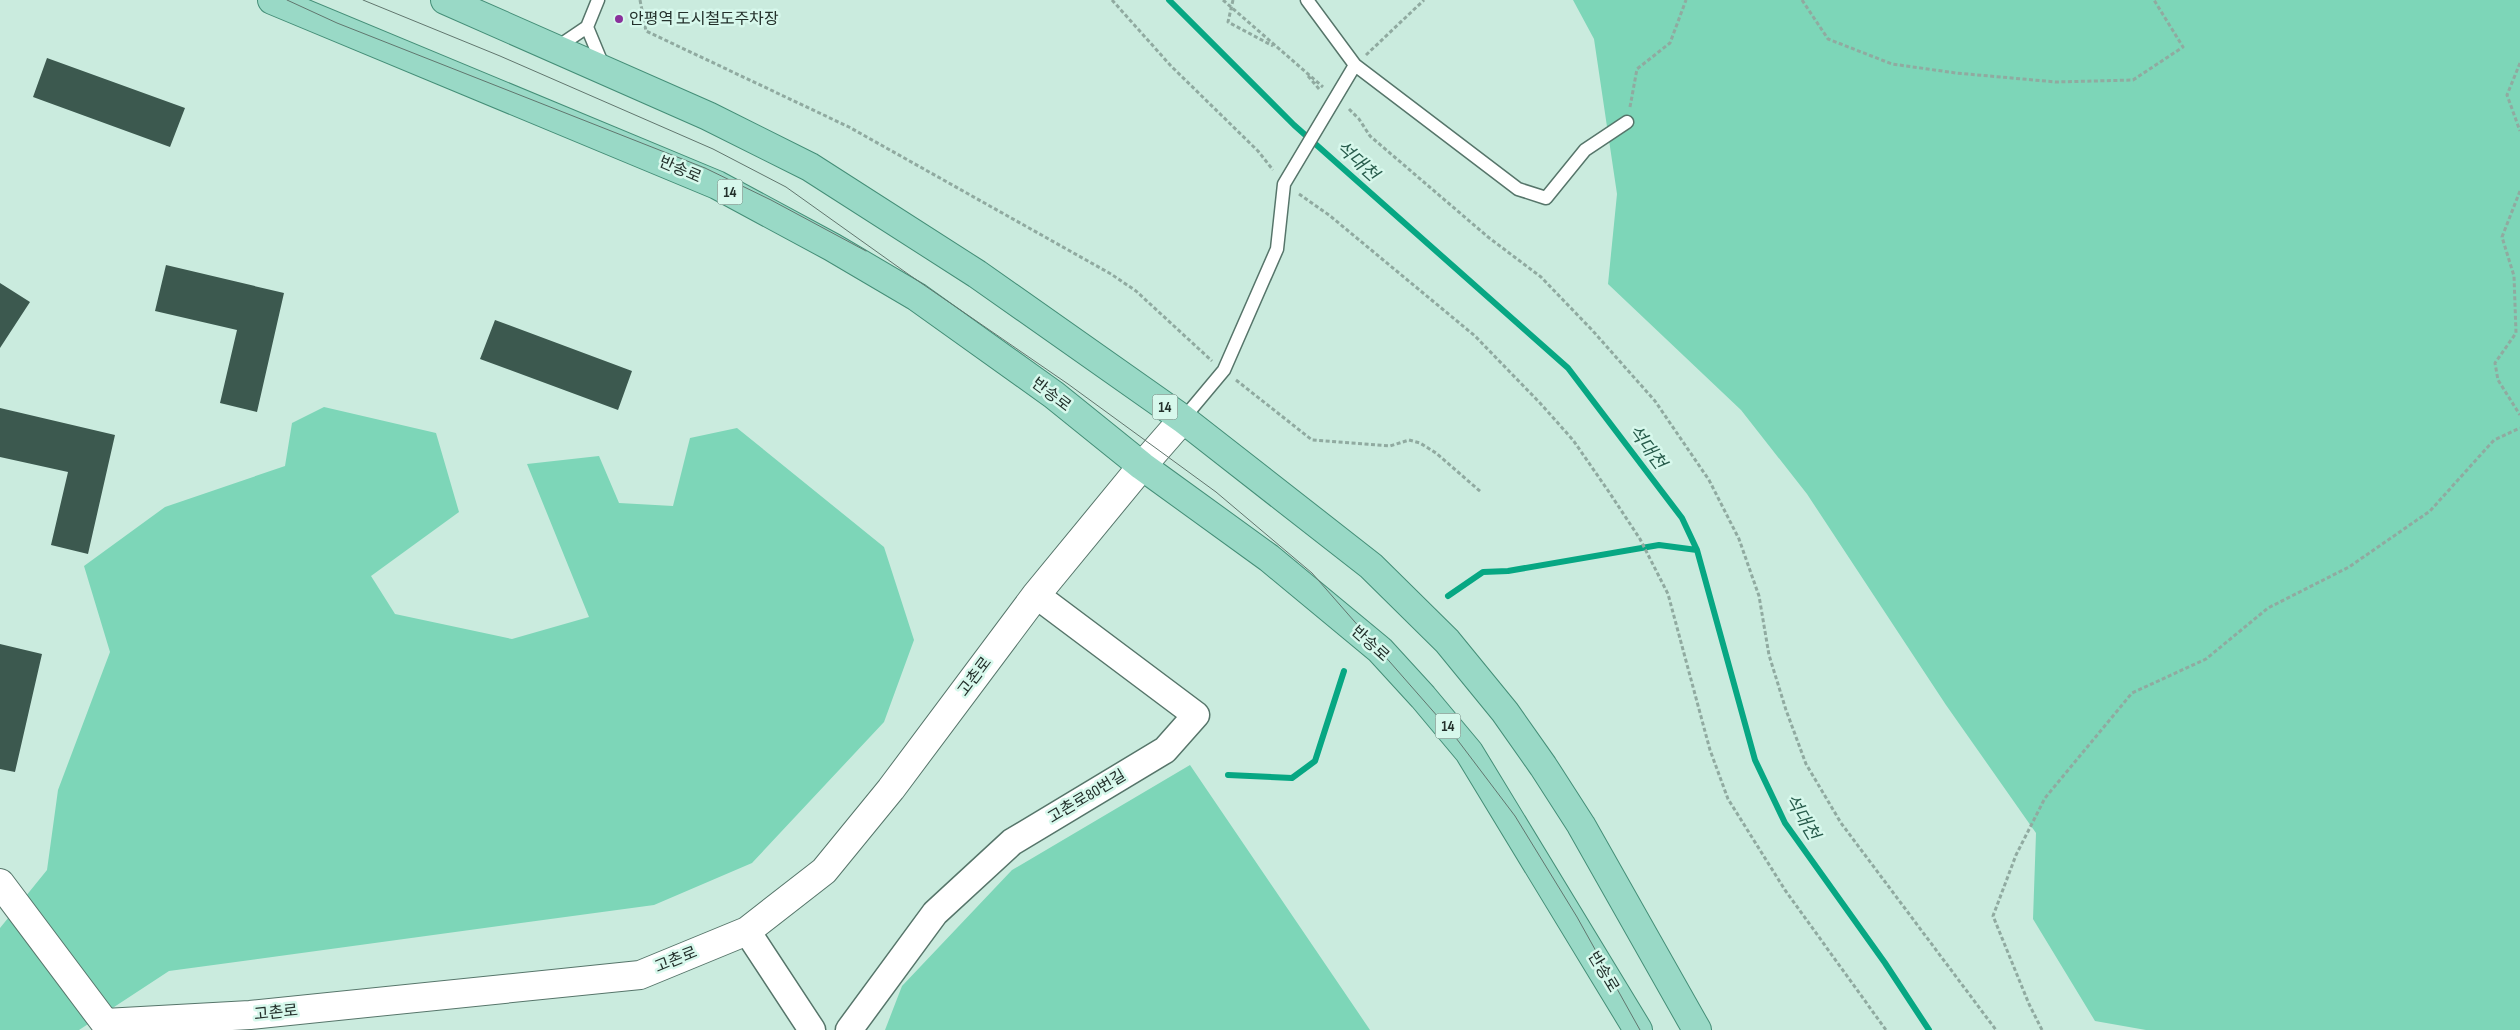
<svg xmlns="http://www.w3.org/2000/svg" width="2520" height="1030" viewBox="0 0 2520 1030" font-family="'Sofia Sans Condensed','Noto Sans KR',sans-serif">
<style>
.green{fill:#7dd6b8}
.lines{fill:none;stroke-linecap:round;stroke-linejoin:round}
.stream{stroke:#07a783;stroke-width:6}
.building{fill:#3c594f}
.service-casing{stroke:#56756a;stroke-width:15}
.minor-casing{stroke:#56756a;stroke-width:29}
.tertiary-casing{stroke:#56756a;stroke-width:30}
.primary-casing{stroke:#448e77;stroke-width:30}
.path{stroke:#90aaa0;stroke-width:3;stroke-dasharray:4 2.5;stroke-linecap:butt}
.service{stroke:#fff;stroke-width:12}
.minor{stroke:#fff;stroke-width:26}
.tertiary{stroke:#fff;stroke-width:28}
.primary{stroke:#99d9c6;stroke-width:28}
.tram{stroke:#61766e;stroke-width:1}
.poi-dot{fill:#8a309b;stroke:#d7f8ec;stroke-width:2}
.labels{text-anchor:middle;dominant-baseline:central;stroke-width:5;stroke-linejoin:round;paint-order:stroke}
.shield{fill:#d7f8ec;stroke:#596c65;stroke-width:1}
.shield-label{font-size:15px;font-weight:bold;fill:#23302b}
.poi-label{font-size:16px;fill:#23302b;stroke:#d7f8ec;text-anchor:start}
.street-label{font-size:16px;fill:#23302b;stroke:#d7f8ec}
.water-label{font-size:18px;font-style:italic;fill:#285c4c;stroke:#d7f8ec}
</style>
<rect width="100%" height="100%" fill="#caebde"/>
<path class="green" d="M1573,0H2520V1030H2146L2095,1021L2033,919L2036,833L1946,705L1807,494L1741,410L1608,284L1617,194L1594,39Z
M324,407L436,433L459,512L371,576L395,614L512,639L589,617L527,464L599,456L619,503L673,506L690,438L737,428L884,547L914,640L884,722L752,863L654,905L169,971L79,1030H0V928L47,870L58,790L110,652L84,566L165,507L285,466L292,423Z
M1190,765L1370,1030H885L902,986L1012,870Z"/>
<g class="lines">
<path class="stream" d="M1169,0L1294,125L1568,368L1682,518L1697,550L1755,760L1785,823L1885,963L1929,1030
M1448,596L1483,572L1508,571L1659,545L1697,550
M1228,775L1292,778L1315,761L1344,671"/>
</g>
<path class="building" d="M47,58L185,108L170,147L33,97Z
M166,265L284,293L257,412L220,403L237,330L155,311Z
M0,283L30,302L0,348Z
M495,320L632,371L618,410L480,359Z
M0,408L115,435L88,554L51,545L68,472L0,457Z
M0,644L42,654L15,772L0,769Z"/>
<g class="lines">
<g class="service-casing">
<path id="service" d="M1307,0L1355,65
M587,27L604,68
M556,48L587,27L598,0
M1183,419L1224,370L1277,249L1284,184L1355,65L1518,189L1546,198L1585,150L1627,122"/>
</g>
<g class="minor-casing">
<path id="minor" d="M747,931L812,1030
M849,1030L935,913L1012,842L1165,750L1196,715L1036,595"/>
</g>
<g class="tertiary-casing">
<path id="tertiary" d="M0,883L105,1023L250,1015L640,975L747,931L824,871L891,789L1036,595L1142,466L1183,419"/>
</g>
<g class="primary-casing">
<path id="primary" d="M272,0L717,185L832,247L917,297L1054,395L1142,466L1269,558L1380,650L1423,697L1469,752L1638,1030
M445,0L708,116L810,167L977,274L1183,419L1371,566L1447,641L1505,712L1543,766L1581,825L1697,1030"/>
</g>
<path class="path" d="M640,0L646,31L849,127L1111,274L1136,291L1212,361
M1112,0L1171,66L1258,151L1273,170
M1223,0L1323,87
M1233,0L1228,22L1273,46
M1802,0L1828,39L1892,64L1956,73L2056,82L2133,80L2183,47L2154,0
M1366,55L1424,0
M2520,63L2507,95L2520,131
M1308,76L1320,90
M1630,107L1637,69L1670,43L1686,0
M1349,109L1359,119L1370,136L1488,237L1541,277L1592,330L1655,401L1709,480L1739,539L1759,596L1769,655L1786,710L1806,764L1841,823L1996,1030
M2520,191L2502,237L2514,276L2516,333L2495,363L2498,380L2520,415
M1299,194L1329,215L1475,336L1540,403L1573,440L1609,492L1640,539L1668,594L1710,750L1728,799L1785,890L1886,1030
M1236,380L1312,440L1390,446L1409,440L1420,443L1436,453L1481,492
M2042,1030L2029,1004L1993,916L2016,855L2045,798L2132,693L2206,659L2268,608L2349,567L2430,511L2494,440L2520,428"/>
<use href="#service" class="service"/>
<use href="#minor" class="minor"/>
<use href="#tertiary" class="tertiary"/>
<use href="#primary" class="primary"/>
<path class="tram" d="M287,0L337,23L705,168L771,200L866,251
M363,0L500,56L713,149L786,187L908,274L1068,384L1216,492L1312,573L1453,734L1515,816L1577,917L1640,1030"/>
</g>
<circle class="poi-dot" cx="619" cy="19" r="5"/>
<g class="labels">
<g class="shield">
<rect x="717.5" y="179.5" width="25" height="25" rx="4"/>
<rect x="1152.5" y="394.5" width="25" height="25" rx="4"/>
<rect x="1435.5" y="713.5" width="25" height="25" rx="4"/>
</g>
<g class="shield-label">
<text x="730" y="192">14</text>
<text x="1165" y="407">14</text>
<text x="1448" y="726">14</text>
</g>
<g class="poi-label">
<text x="629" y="19">안평역 도시철도주차장</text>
</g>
<g class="street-label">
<text transform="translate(680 170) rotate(23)">반송로</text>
<text transform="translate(1051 395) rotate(37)">반송로</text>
<text transform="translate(1370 644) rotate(42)">반송로</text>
<text transform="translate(975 677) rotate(-53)">고촌로</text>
<text transform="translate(1087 797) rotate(-31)">고촌로80번길</text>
<text transform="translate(676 960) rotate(-22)">고촌로</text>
<text transform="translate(1603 972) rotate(59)">반송로</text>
<text transform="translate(276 1013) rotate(-6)">고촌로</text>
</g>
<g class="water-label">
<text transform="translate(1357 161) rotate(42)">석대천</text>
<text transform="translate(1647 447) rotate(53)">석대천</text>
<text transform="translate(1802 817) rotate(59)">석대천</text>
</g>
</g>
</svg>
